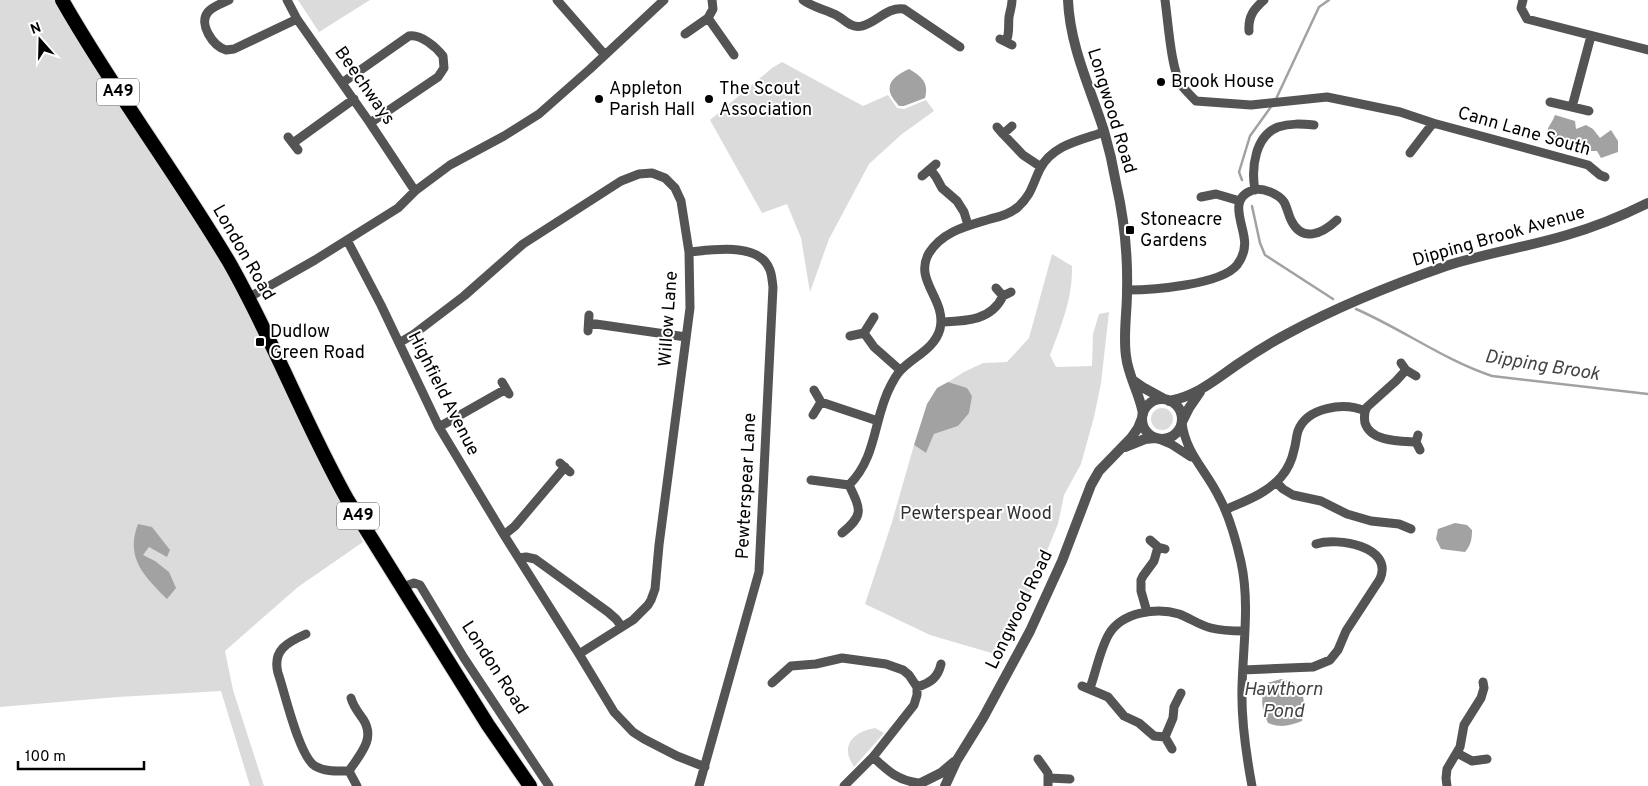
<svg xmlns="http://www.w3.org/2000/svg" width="1648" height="786" viewBox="0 0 1648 786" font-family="Overpass,sans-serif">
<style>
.green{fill:#dbdbdb}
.water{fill:#a2a2a2}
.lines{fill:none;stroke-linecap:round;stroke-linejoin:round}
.stream{stroke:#a2a2a2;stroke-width:2.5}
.trunk-casing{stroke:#dbdbdb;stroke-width:16}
.minor{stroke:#545454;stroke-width:9}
.tertiary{stroke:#545454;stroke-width:10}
.trunk{stroke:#000;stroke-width:14}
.poi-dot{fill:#000;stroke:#fff;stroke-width:2}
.labels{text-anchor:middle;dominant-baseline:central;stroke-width:4;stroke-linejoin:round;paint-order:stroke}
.shield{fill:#fff;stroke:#4c4c4c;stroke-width:1}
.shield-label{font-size:16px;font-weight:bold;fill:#000}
.poi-label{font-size:18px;fill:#000;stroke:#fff;text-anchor:start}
.street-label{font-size:18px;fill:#000;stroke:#fff}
.park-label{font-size:18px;fill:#323232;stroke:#fff}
.water-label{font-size:19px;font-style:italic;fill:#434343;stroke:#fff}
</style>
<rect width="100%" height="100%" fill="#fff"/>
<path class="green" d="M0,0H62L190,200L326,458L363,542L298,587L225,651L233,690L264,786H250L221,691L118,697L0,707Z
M298,0H370L319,32Z
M782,62L863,106L888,95L897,108L904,109L926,100L934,111L902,134L869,164L829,239L810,292L801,238L787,204L762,213L710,120L772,68Z
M1052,254L1072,266C1073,298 1061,326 1050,355L1056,367L1092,366L1093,334L1099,314L1109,312L1101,383L1094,417L1081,464L1064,495L1058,524L1022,611L995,654L930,635L865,604L892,522L914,445L926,453L934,434L958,426L967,389L948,382L964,372L983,363L1007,362L1029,338Z
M1151 419a11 11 0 1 1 22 0a11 11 0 1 1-22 0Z
M875,728L884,733L854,767C852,763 848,757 848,752C847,737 863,730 875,728Z"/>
<path class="water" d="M909,69C922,77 929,82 925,98L904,106H899C896,102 891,97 890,92C887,80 900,73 909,69Z
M1555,115L1575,121L1576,129L1586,125L1593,129L1600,138L1611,130L1618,141V152L1601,158L1597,151C1584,151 1575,151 1567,140L1553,142L1549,141C1545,126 1550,128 1555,115Z
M948,382L967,388L972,396L969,413L958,426L934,434L926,453L914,445L927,404L937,388Z
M1455,523L1467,525L1472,530C1472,539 1471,545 1465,552L1441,549L1436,539L1438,529Z
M138,524L152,527L170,550L167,557L149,547L143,555L155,561L169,572L176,588L167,599C144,576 125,558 138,524Z
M1281,679C1306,682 1306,701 1302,721C1289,726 1281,728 1268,723C1261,706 1260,700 1267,683Z"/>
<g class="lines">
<path class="stream" d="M1276,99L1319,7L1329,0
M1242,180L1239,172L1250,136L1273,104
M1252,206L1260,243L1265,255L1333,299
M1356,309C1402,329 1444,360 1492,376L1648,394"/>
<g class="trunk-casing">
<path id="trunk" d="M62,0C113,90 176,173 229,262C273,339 304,422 347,499L488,725L530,786"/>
</g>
<path class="minor" d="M229,0C223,3 213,6 208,12C198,24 213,46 226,50L234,49L297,19
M287,0L297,19L370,123L415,191
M557,0L605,55
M803,0C812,7 824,9 834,14C844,18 850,29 862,26C876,23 888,6 904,9L960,47
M1165,0C1168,20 1171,72 1182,86C1186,91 1191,96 1196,101L1251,105L1327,97L1400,112L1433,123L1588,165L1600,175L1605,177
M1523,0L1521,8L1527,19L1648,50
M708,18L734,55
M1249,31C1248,16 1254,9 1264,0
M685,34L708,18L713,9L712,0
M1000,39L1012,45
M1006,42C1010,33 1008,26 1009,17C1010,11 1012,6 1012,0
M342,83L409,36C421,34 436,47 443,56L444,68L438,77L370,123
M1550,102L1572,107
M1589,111L1572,107L1591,36
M997,127L1003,134L1012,126
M1003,134L1023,155L1041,167
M288,137L298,150
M293,143L354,99
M1410,153L1433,123
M930,169L936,177L942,188L957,201L964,212L968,225
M922,176L936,164
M1255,190C1251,168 1255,136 1278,127C1290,123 1302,124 1314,125
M1201,197L1216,194L1240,201
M347,240L381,305L439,427L504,535L579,654L614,712L633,732L644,739L677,756L705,767
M689,252C712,250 758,242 769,268C772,273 772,281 773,287L759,572L699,786
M996,288L1003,296L1011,292
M1127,290C1152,290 1221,285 1237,265C1243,257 1246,247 1244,237C1242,221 1229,198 1253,190C1262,187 1279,194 1284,202C1287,207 1288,214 1291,220C1302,243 1322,234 1337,220
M248,298L315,260L398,208L415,191L450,165L504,136L539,114L590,69L664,0
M941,322C966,321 991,321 1003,296
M589,323L686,337
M588,331L589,315
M864,333L874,347L900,370
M850,336L864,333L874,317
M399,343L414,334L464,296L523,244L621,181L639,174L652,173L665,178L675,188L681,201L689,252L690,308L659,545L655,589L651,600L648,605L633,620L579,654
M1401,363L1406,370L1416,376
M1406,370L1396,381L1367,407C1364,412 1364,417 1365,423C1371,442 1400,441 1416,442
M502,382L509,394
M821,402L878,421
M813,415L821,402L814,390
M1182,423C1186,454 1206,470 1219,497C1230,517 1236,540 1241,562C1250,603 1243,646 1242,687C1241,721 1246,754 1252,786
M439,427L506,389
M1418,435L1416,442L1420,450
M1159,439L1171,444L1191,457
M560,463L570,472
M811,480L849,485
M1276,482L1283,489L1293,495L1321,501L1347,514L1371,521L1399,524L1411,529
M1225,510C1245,501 1266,494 1281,477C1287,470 1292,460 1294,450C1296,444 1296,437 1298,431C1307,407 1344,402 1365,411
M842,533C864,515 861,510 849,485C878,456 873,418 891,385C894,380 897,373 902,369C915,356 935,348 940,329C947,299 913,281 929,253C943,231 967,226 990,219C1000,217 1010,214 1018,207C1032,194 1032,185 1040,169C1052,145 1081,140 1104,132
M504,535L515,526L565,467
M1150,540L1158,547L1165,549
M519,558L526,557L535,559L608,612L616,619L622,627
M403,587L414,583L420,585L464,658L549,786
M1147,612L1141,591V580L1143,576L1154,561L1158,547
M306,634C288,642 272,650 278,673C285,693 299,756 315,766C325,772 337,771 349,771L357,786
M1243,670L1313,667L1330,660L1338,650L1346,631L1380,579C1394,546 1337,537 1316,544
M772,683L791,666L816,664L842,658L886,664L903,670L909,675L917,687V695L914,705L873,757C888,771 897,780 918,783
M1082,686L1108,697L1124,716L1139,723L1154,736L1165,737L1173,718L1174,707L1181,693
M917,687C930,683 938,678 941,664
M1090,688C1096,672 1100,649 1109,634C1122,612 1157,607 1179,614C1190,618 1199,625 1211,628C1222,631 1233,631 1245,631
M1165,737L1172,749
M1457,753L1472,761L1487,759
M1038,759L1048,773V786
M349,771C360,754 376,739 363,719C358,712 353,706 351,698
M1049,778L1070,779
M844,786L873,757
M1447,786L1446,778L1447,769L1460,747L1464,725L1481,698L1484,688L1483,682"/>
<path class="tertiary" d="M1068,0C1070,47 1090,87 1104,131C1109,148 1113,165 1116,183C1124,218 1128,255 1127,292C1127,313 1123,335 1126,356C1128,376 1140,394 1143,414
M1134,381L1144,388L1164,399
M1142 419a20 20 0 1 1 40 0a20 20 0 1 1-40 0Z
M1169,401C1197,396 1216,379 1238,364C1254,353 1270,343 1287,334C1335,308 1394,284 1446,266C1486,253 1527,247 1567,235C1595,227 1622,216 1648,203
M1182,422L1189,408L1200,392
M1125,447L1145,439L1155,438
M921,783L941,773L954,762
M945,786L957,760L983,718L1030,631L1062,561L1091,485L1099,471L1131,438L1138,428L1142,418"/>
<use href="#trunk" class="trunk"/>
</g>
<g class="poi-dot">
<circle cx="1161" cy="82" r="5"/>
<circle cx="599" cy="99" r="5"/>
<circle cx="709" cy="99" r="5"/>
<rect x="1125" y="225" width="10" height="10" rx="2.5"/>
<rect x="255" y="337" width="10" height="10" rx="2.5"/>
</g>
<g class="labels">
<g class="shield">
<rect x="97" y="78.5" width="42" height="27" rx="4"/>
<rect x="337" y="502.5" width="42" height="27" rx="4"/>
</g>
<g class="shield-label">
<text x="118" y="92">A49</text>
<text x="358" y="516">A49</text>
</g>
<g class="poi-label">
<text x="1171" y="82">Brook House</text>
<text x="609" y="89">Appleton<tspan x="609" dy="21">Parish Hall</tspan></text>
<text x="719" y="89">The Scout<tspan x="719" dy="21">Association</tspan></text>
<text x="1140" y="220">Stoneacre<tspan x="1140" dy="21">Gardens</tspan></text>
<text x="270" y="332">Dudlow<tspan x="270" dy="21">Green Road</tspan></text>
</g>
<g class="street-label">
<text transform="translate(364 86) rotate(55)">Beechways</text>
<text transform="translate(1111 111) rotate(73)">Longwood Road</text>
<text transform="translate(1524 132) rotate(16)">Cann Lane South</text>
<text transform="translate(1499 237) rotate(-16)">Dipping Brook Avenue</text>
<text transform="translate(243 253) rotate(60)">London Road</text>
<text transform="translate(669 319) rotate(-86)">Willow Lane</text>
<text transform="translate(443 394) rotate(63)">Highfield Avenue</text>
<text transform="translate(747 486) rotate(-87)">Pewterspear Lane</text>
<text transform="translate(1020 610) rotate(-64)">Longwood Road</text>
<text transform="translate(494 668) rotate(57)">London Road</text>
</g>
<g class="park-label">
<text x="976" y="514">Pewterspear Wood</text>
</g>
<g class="water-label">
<text transform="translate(1542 366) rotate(9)">Dipping Brook</text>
<text x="1283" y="690">Hawthorn<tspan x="1283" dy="22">Pond</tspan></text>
</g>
</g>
<g transform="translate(40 40) rotate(340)" stroke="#ffffff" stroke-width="4" paint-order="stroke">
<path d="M0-4L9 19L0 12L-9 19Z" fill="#000000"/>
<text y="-8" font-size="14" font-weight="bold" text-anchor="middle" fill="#000000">N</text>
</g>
<path d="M18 761v8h126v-8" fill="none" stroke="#000000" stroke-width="2.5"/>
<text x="25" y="761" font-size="15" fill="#000000" stroke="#ffffff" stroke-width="4" paint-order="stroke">100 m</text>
</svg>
